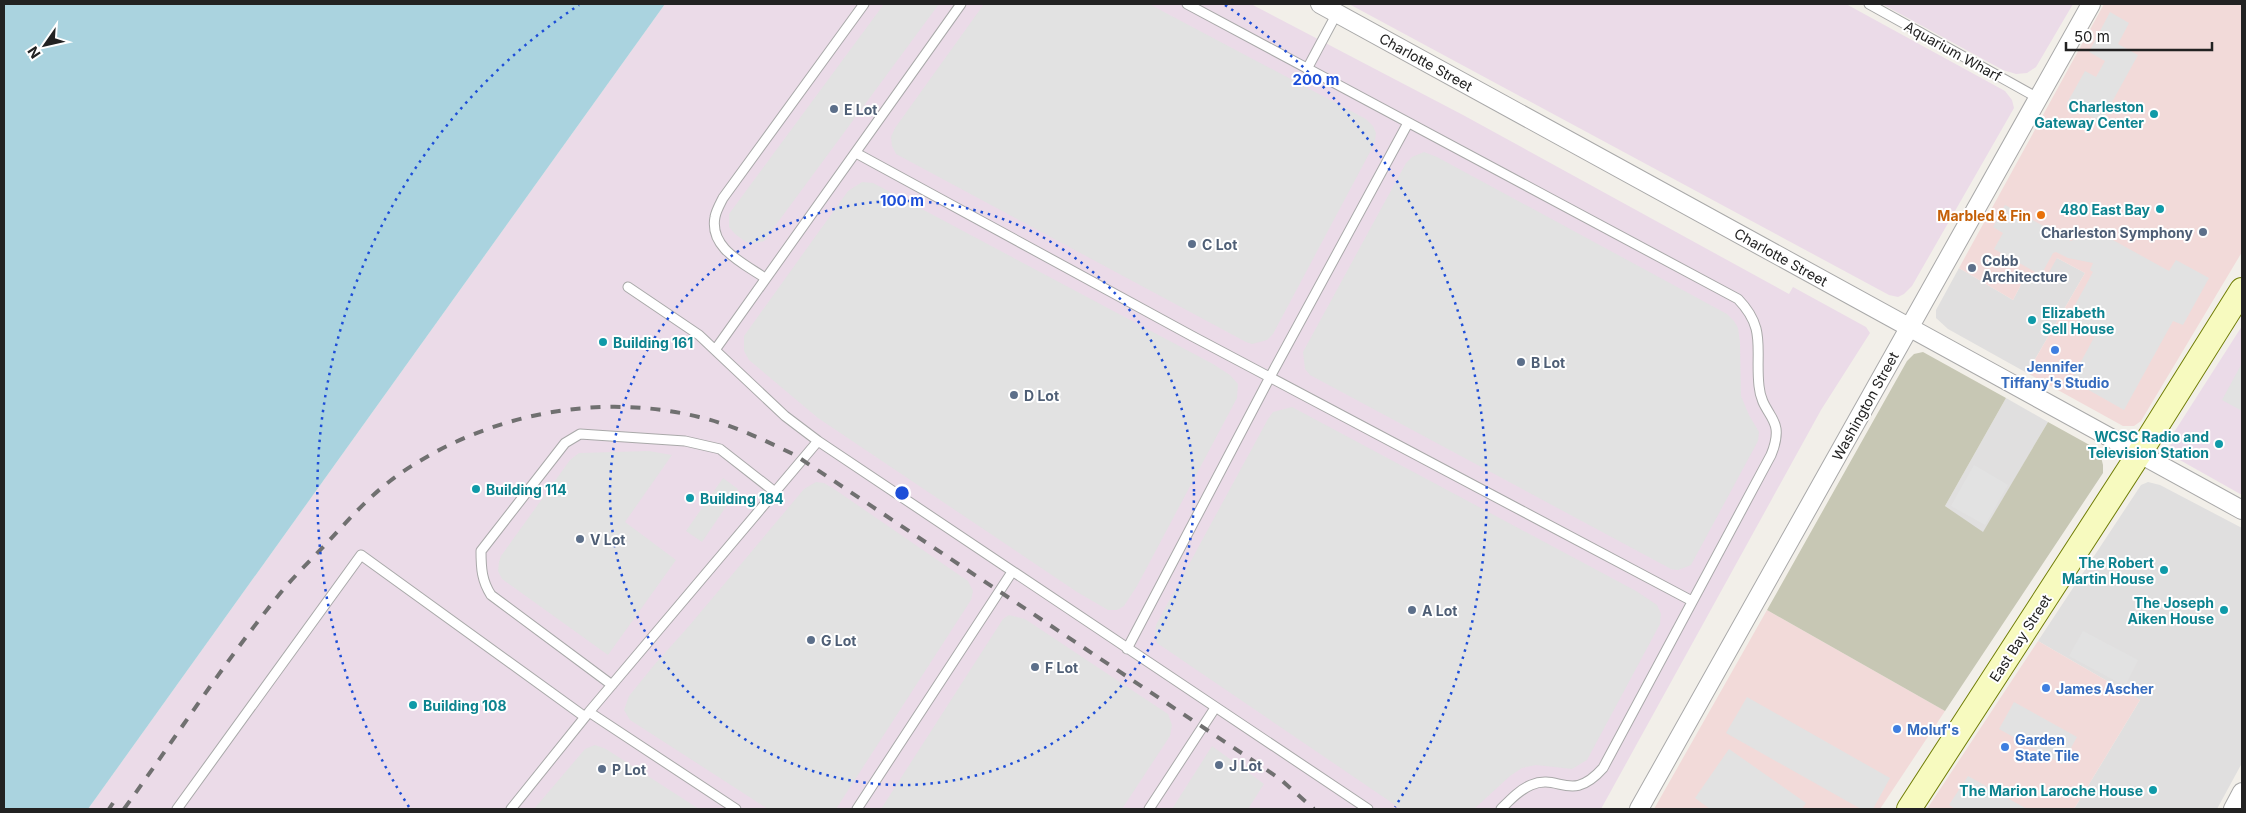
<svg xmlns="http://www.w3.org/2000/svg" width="2246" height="813" viewBox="0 0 2246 813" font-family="Inter,sans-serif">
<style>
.residential{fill:#e0dfdf}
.commercial{fill:#f2dad9}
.industrial{fill:#ebdbe8}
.construction{fill:#c7c7b4}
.parking{fill:#e2e2e2}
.water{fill:#aad3df}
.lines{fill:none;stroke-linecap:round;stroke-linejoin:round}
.lane-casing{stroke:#a9a9a9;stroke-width:11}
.street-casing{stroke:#a9a9a9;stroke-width:20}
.secondary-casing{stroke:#707d05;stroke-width:26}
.lane{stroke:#fff;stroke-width:9}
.street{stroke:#fff;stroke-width:18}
.secondary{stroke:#f7fabf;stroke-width:24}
.rail{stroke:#707070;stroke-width:4;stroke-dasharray:10 10;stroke-linecap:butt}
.ring{fill:none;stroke:#1d4ed8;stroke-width:2.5;stroke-dasharray:2.5 5}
.service-dot{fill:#5c6f8a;stroke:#fff;stroke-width:2}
.culture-dot{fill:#0f9aa8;stroke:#fff;stroke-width:2}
.food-dot{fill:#e8710a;stroke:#fff;stroke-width:2}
.shop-dot{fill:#3f7fe0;stroke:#fff;stroke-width:2}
.labels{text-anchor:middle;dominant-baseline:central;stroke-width:4;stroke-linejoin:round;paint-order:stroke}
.street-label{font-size:14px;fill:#222;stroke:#fff}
.culture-label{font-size:14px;font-weight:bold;fill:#0d838f;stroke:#fff;text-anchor:end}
.service-label{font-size:14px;font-weight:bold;fill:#4e5e75;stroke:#fff;text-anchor:start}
.food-label{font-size:14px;font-weight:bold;fill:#c56008;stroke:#fff;text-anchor:end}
.shop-label{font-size:14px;font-weight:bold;fill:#366cbe;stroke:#fff;text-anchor:start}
.centre{fill:#1d4ed8;stroke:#fff;stroke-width:2.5}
.ring-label{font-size:15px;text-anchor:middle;font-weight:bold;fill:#1d4ed8;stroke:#fff;stroke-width:4;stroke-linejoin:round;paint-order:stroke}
</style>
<rect width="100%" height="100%" fill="#f2efe9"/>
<path class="residential" d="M2057,258L2085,273L2027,373L1948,329L1936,318V310L1959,268L2013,300L2027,273Z
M2006,398L2048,422L1983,533L1945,506Z
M2148,482L2160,485L2242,528V763L2217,809H2074L2140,700L2038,641L2141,485Z"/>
<path class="commercial" d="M2104,4H2242V252L2141,421L2134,426H2123L2027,373L2085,273L2057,258L2044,281L2027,273L2013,300L1959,268Z
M1767,610L1945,711L1880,809H1654Z
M2038,641L2140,700L2074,809H1927Z"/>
<path class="industrial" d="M665,4H1251L1463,115L1789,294L1793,287L1866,327L1870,333L1821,410L1601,809H88Z
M1349,4H1846L2005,91L2012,100L2014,108L1912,286L1904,294L1898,297L1889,295Z
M1882,4H2073L2036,67L2027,73L2016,74L2003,70Z
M2242,326V495L2178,459L2170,449L2171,437Z"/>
<path class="construction" d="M1923,352L2006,398L1945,506L1983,532L2048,422L2095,448L2101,457L2103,465V473L1945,711L1767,610L1907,361L1914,354Z"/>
<path class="parking" d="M884,4H939L764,241L755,243L746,242L735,234L729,227V214Z
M984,4H1149L1366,119L1373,126L1376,133L1375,141L1370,152L1273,334L1267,340L1252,344L1246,342L896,154L892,146L891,137L895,128Z
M2110,12L2129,23L2118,44L2138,55L2101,122L2067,103L2085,71L2096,77L2105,61L2089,52Z
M1424,152L1437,157L1727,314L1734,321L1738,328L1740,342L1741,396L1749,415L1759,432L1758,441L1691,565L1678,570L1671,569L1310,375L1305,369L1303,352L1406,163L1412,157Z
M862,182L873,183L1213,364L1230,375L1238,384L1237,398L1137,586L1124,606L1117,610H1108L1077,592L818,418L749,360L744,351V336L848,191Z
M2005,205L2071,241L2095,230L2169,271L2176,260L2209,278L2183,325L2173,321L2124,410L2071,380L2097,332L2069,316L2093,272L2090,270L2093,263L2068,258L2056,252L2053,253L2041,275L1994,249L2003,233L1993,227Z
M2242,363V411L2222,400Z
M1292,407L1636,591L1657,605L1661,614L1660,624L1587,760L1572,769L1536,765L1522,768L1510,776L1474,809H1401L1157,643L1155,634L1156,625L1268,419L1273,412Z
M649,451L672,455L625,522L676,560L608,655L502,579L498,571L499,562L501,556L570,460L579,453Z
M1974,465L2008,485L1985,525L1951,506Z
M723,478L738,489L702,542L686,531Z
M816,482L824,483L837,491L968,581L973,591L971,600L836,809H768L630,720L624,710L629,696L655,664L689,626L804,489Z
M1009,615L1025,619L1168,714L1172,725L1170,736L1122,809H881L1003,619Z
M2083,631L2138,660L2125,686L2069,656Z
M1747,697L1890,778L1873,809H1861L1726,733Z
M2014,702L2077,737L2062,764L1999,729Z
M595,745L606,749L699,809H534L585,749Z
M1212,746L1264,784L1248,809H1172Z
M1729,749L1806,803L1802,809H1710L1695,798Z
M1968,776L2027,809H1955L1949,805Z"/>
<path class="water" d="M4,4H665L88,809H4Z"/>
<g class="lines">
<g class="lane-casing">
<path id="lane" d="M1187,4L1738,299C1767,329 1755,349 1759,386C1762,418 1787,416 1771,455L1603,768C1571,804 1559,773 1531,785C1519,790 1510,800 1501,809
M1869,4L2038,98
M1307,69L1337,13
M856,153L1192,336L1692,601
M765,278C743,263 709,248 715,217C716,211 720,204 723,198L864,4
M628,287L699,335L785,416L818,441L1368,809
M715,350L961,4
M1127,649L1270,377L1408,123
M612,685L491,595C482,581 481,569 481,551L565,443L580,434L685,441L720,449L775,492
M589,712L736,809
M177,809L361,555L585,717
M511,809L589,712L818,441
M857,809L1012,572
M1149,809L1215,708"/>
</g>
<g class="street-casing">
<path id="street" d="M1320,4L2242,510
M1639,809L2091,4
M2233,809L2242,792"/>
</g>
<g class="secondary-casing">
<path id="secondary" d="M1909,809L2139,454L2242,290"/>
</g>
<use href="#lane" class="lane"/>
<use href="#street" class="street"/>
<use href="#secondary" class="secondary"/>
<path class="rail" d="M109,809L113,803
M124,809C174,740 221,667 274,601C290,580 309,562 326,544C349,519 373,492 401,473C487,414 598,392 699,417C733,425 764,440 795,455L1255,762L1280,779L1314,809"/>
</g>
<g class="ring">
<circle cx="902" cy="493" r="292"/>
<path d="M409 807A585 585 0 0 1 579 5M1225 5A585 585 0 0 1 1395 807"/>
</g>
<g class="service-dot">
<circle cx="834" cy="109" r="5"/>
<circle cx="2203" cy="232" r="5"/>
<circle cx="1192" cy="244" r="5"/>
<circle cx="1972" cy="268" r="5"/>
<circle cx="1521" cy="362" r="5"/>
<circle cx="1014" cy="395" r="5"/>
<circle cx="580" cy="539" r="5"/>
<circle cx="1412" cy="610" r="5"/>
<circle cx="811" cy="640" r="5"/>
<circle cx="1035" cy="667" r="5"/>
<circle cx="1219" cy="765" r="5"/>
<circle cx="602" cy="769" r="5"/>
</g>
<g class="culture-dot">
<circle cx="2154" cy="114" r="5"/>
<circle cx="2160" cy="209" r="5"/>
<circle cx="2032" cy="320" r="5"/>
<circle cx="603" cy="342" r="5"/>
<circle cx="2219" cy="444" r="5"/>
<circle cx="476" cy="489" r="5"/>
<circle cx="690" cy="498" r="5"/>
<circle cx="2164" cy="570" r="5"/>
<circle cx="2224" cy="610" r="5"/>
<circle cx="413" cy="705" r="5"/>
<circle cx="2153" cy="790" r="5"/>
</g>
<circle class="food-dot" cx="2041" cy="215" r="5"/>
<g class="shop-dot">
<circle cx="2055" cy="350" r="5"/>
<circle cx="2046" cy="688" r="5"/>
<circle cx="1897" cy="729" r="5"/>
<circle cx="2005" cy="747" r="5"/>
</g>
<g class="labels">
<g class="street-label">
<text transform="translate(1953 51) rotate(29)">Aquarium Wharf</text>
<text transform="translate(1426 62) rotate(29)">Charlotte Street</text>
<text transform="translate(1781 257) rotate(29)">Charlotte Street</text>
<text transform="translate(1865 406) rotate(-61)">Washington Street</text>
<text transform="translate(2020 638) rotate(-57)">East Bay Street</text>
</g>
<g class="culture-label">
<text x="2144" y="106">Charleston<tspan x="2144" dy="16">Gateway Center</tspan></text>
<text x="2150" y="209">480 East Bay</text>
<text x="2042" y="312" text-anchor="start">Elizabeth<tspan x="2042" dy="16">Sell House</tspan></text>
<text x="613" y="342" text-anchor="start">Building 161</text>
<text x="2209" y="436">WCSC Radio and<tspan x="2209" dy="16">Television Station</tspan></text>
<text x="486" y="489" text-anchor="start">Building 114</text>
<text x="700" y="498" text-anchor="start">Building 184</text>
<text x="2154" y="562">The Robert<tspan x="2154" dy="16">Martin House</tspan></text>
<text x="2214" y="602">The Joseph<tspan x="2214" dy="16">Aiken House</tspan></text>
<text x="423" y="705" text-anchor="start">Building 108</text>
<text x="2143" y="790">The Marion Laroche House</text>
</g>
<g class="service-label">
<text x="844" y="109">E Lot</text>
<text x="2193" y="232" text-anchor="end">Charleston Symphony</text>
<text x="1202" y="244">C Lot</text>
<text x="1982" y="260">Cobb<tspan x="1982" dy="16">Architecture</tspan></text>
<text x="1531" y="362">B Lot</text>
<text x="1024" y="395">D Lot</text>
<text x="590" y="539">V Lot</text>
<text x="1422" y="610">A Lot</text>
<text x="821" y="640">G Lot</text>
<text x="1045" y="667">F Lot</text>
<text x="1229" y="765">J Lot</text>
<text x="612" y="769">P Lot</text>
</g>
<g class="food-label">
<text x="2031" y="215">Marbled &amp; Fin</text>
</g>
<g class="shop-label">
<text x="2055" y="366" text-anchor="middle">Jennifer<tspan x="2055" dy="16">Tiffany's Studio</tspan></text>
<text x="2056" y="688">James Ascher</text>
<text x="1907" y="729">Moluf's</text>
<text x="2015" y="739">Garden<tspan x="2015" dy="16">State Tile</tspan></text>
</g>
</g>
<circle cx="902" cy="493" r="8" class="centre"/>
<g class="ring-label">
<text x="1316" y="85">200 m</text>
<text x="902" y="206">100 m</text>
</g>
<rect width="2246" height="813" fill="none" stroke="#222222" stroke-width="10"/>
<g transform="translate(45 45) rotate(236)" stroke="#ffffff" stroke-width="4" paint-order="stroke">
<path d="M0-4L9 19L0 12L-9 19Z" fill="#222222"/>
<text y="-8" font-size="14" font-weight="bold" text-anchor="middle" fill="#222222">N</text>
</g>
<path d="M2066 42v8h146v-8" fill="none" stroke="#222222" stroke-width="2.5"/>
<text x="2074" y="42" font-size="15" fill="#222222" stroke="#ffffff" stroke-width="4" paint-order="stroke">50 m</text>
</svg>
